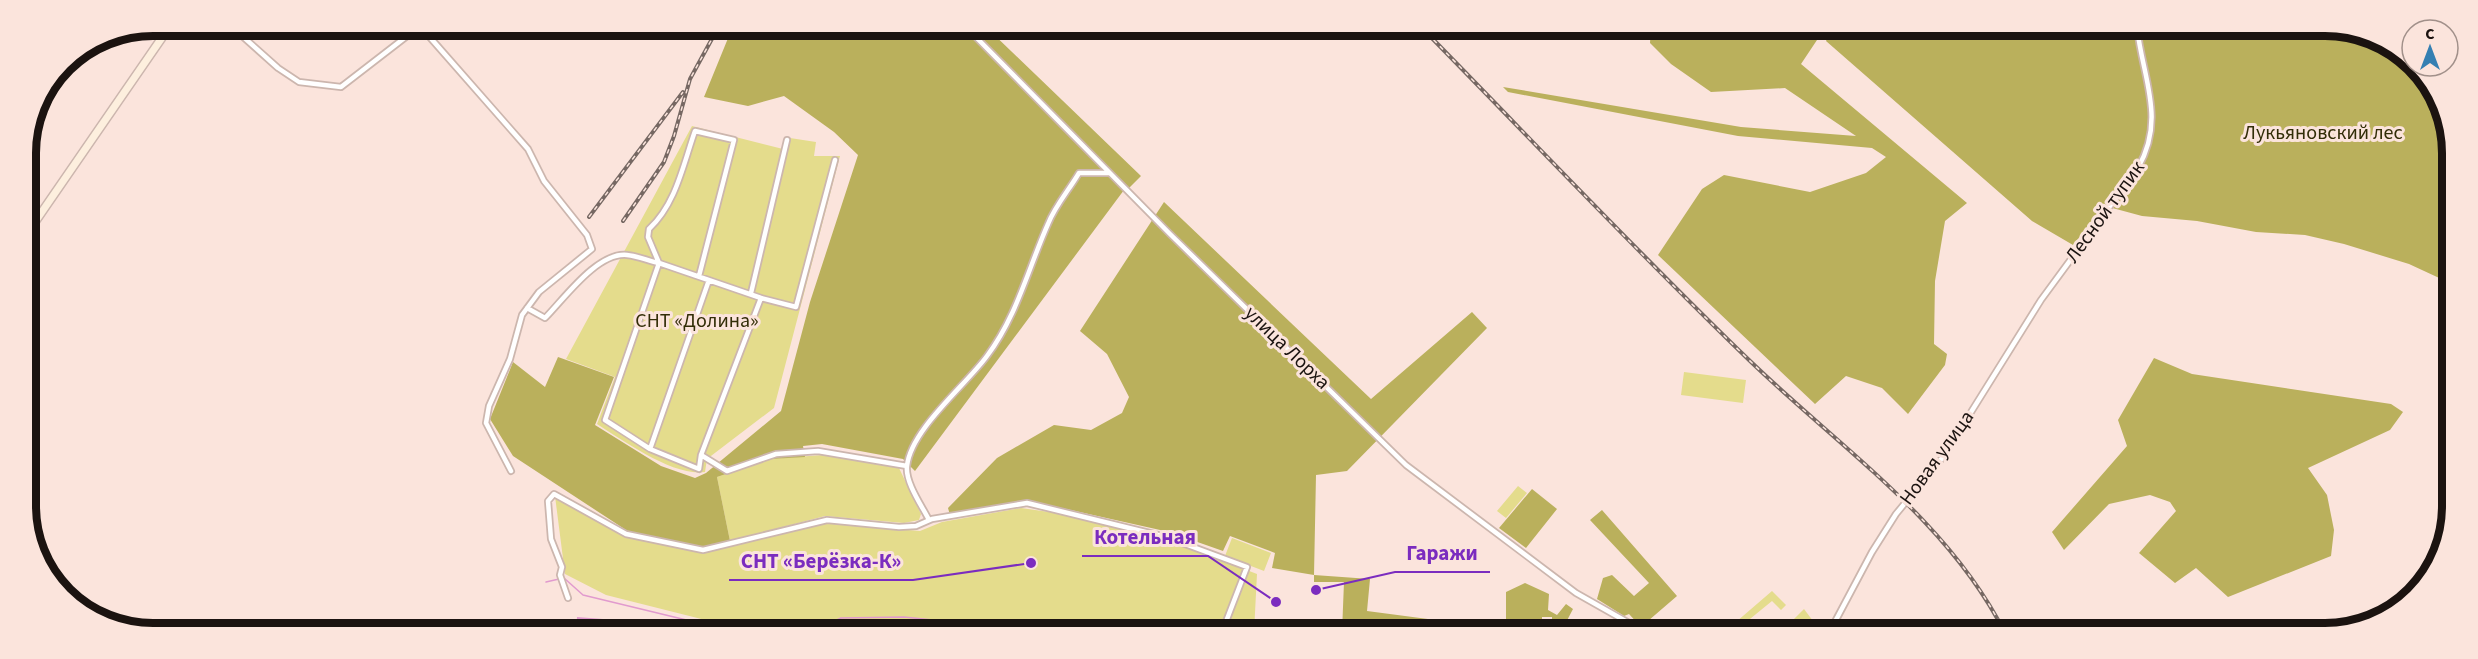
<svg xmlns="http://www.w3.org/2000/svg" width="2478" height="659" viewBox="0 0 2478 659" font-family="'Source Sans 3',sans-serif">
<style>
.green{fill:#e4dc8c}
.forest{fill:#bab05c}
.water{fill:#e19ace}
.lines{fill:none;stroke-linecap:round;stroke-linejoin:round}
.stream{stroke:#e19ace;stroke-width:1.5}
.street-casing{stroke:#ccb6ae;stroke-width:8}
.secondary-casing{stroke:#ccb6ae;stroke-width:10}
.street{stroke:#fff;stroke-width:4.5}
.secondary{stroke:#fdefde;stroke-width:7}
.rail-casing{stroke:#766863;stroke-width:4}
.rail{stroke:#fbe4dc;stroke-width:1.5;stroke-dasharray:4.5;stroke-linecap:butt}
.labels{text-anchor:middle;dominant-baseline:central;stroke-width:6;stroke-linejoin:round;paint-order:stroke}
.park-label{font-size:20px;fill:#322d07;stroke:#fbe4dc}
.street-label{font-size:20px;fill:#1b1310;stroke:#fbe4dc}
.rim{fill:none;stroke:#1b1310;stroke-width:8}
.leader{fill:none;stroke:#7b2cbf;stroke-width:2}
.callout-dot{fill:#7b2cbf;stroke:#fbe4dc;stroke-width:2}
.callout-label{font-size:21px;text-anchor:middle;font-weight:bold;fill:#7b2cbf;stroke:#fbe4dc;stroke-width:6;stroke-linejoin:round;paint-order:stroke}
</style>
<rect width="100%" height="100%" fill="#fbe4dc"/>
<path class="green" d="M692,126L787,150L790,138L816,142L814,156H840L774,408L707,459L705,472C674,477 624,441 597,424L615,377L566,359Z
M1684,372L1746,380L1743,403L1681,395Z
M822,455L899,468L921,514L919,520L904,523L825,516L730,541L717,477L771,459Z
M1518,486L1527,493L1506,518L1497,511Z
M555,496L624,535L701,552L828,523L920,531L942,522L1021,508L1070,515L1117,527L1200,552L1257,574L1254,632H1096L1085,629L1084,632H753L606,595L565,574Z
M1232,538L1271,553L1264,571L1225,556Z
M1772,591L1786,605L1781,610L1772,601L1745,623L1757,633H1746L1736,622Z
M1804,609L1822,633H1790L1786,627Z"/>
<path class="forest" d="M733,26H961L1124,190L915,471L903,459L822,444L803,446L805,457L771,459L717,477L730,541L701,547L629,532L513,456L490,419L513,362L545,387L558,357L614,377L595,425L661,466L695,478L706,473L781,411L810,302L858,155L834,132L784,96L748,106L704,97Z
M970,26H985L1141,176L1128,189Z
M1651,27H1793L1817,40L1801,64L1967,203L1945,221L1935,281L1934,344L1947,354L1945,365L1908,414L1882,388L1846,376L1815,404L1658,255L1702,189L1724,175L1810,192L1866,173L1886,157L1872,148L1738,136L1508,92L1503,87L1741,127L1856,136L1785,88L1711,92L1671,64L1650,43Z
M1832,27L2350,28L2412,61V66H2417L2450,128V283L2409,264L2344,244L2305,235L2256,232L2197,221L2142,216L2105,206L2073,245L2032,221L1826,41Z
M1164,202L1371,399L1472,312L1487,328L1347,471L1316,475L1314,575L1370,579L1367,611L1481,626L1494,621H1506V592L1525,583L1549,594L1548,610L1557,615L1566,604L1573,609L1561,632H1552V617H1542V632H1342L1344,582H1314V575L1272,568L1275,553L1230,536L1223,551L1169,532L1026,500L950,515L948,508L997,458L1054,425L1091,430L1122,413L1129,397L1107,354L1080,331Z
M2154,358L2192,374L2391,404L2403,412L2390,430L2308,468L2327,495L2334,530L2331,556L2228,597L2196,568L2175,583L2139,553L2176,511L2170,502L2150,495L2109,504L2064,550L2052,532L2127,446L2118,420Z
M1532,489L1557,509L1526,548L1499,528Z
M1602,510L1677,596L1641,627L1629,614L1624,616L1597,599L1603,578L1612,575L1634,596L1649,583L1590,520Z"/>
<path class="water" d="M577,617L616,620L645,632L576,631Z"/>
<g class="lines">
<path class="stream" d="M564,578L583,595L736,632
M546,582L559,579
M811,632L841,618L904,617L971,624L1080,627L1123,632"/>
<g class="street-casing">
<path id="street" d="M231,26L278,68L299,82L341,87L420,26
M420,26L528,149L544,181L587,235L592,249L539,292L522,315L510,359L489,406L486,423L511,471
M965,26L1170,234L1406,465L1576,593L1629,623L1638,633
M751,293L787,140
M761,298L796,307L835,160
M527,308L545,318C564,299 597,252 627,255C638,256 649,261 659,263L648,237L649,229C676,204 683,165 695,131L734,140L699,276
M650,449L709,280
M701,455L761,298L659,263L605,420L650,449L699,469L701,455L727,471L776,454L818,451L907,466
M929,520C922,506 905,482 907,466C911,429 966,385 987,356C1017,316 1028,269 1048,224C1055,206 1069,190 1079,173H1109
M568,598L560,575L562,567L551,539L548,501L554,494L626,534L703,550L827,520L899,527L916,526L932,519L1027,503L1166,537L1247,567L1222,632
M1829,633L1872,552L1896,514L1943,457L2041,300L2138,168C2166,119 2143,79 2137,28"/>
</g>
<g class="secondary-casing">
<path id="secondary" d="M26,235L170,26"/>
</g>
<use href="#street" class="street"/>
<use href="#secondary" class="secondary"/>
<g class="rail-casing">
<path id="rail" d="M1421,27C1530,138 1637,252 1749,360C1838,446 1948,520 2005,633
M589,217L683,92
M623,221L664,162L674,136L690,79L719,26"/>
</g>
<use href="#rail" class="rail"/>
</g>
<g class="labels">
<g class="park-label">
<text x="2323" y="133">Лукьяновский лес</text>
<text x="697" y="321">СНТ «Долина»</text>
</g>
<g class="street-label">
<text transform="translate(2105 212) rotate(-54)">Лесной тупик</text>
<text transform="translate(1287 348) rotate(44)">улица Лорха</text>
<text transform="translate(1937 458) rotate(-54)">Новая улица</text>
</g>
</g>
<path d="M0 0H2478V659H0ZM153 36H2325A117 117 0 0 1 2442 153V506A117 117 0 0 1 2325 623H153A117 117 0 0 1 36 506V153A117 117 0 0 1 153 36Z" fill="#fbe4dc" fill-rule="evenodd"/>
<path class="rim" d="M153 36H2325A117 117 0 0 1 2442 153V506A117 117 0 0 1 2325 623H153A117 117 0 0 1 36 506V153A117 117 0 0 1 153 36Z"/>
<path class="leader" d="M1276 602L1208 556H1082M1316 590L1395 572H1490M1031 563L913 580H729"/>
<g class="callout-dot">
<circle cx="1276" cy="602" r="6"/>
<circle cx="1316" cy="590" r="6"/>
<circle cx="1031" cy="563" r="6"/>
</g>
<g class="callout-label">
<text x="1145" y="544">Котельная</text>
<text x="1442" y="560">Гаражи</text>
<text x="821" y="568">СНТ «Берёзка-К»</text>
</g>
<g transform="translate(2430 48)"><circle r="28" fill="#fbe4dc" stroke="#a1908a" stroke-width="1.5"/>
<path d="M0-4.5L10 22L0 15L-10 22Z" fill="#347fb2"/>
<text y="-9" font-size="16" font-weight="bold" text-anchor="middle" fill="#1b1310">С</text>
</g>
</svg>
